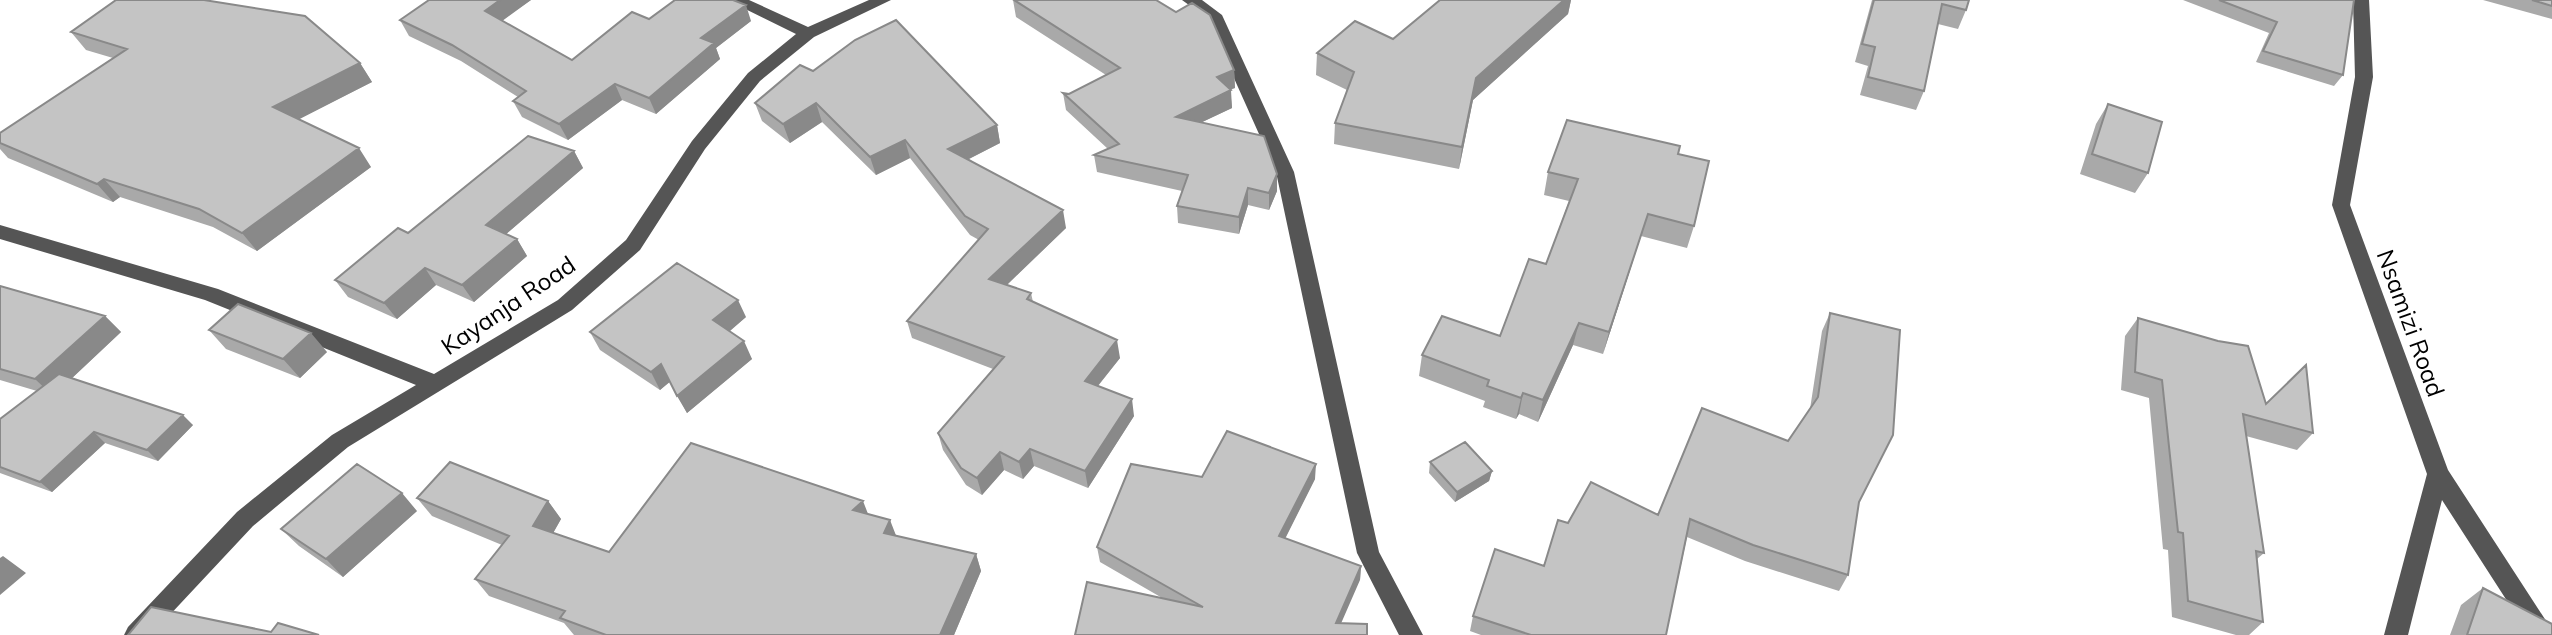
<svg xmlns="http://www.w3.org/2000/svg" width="2552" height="635" viewBox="0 0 2552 635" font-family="Mulish,sans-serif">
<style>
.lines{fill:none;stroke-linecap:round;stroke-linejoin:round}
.minor{fill:#555;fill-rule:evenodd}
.wall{fill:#a9a9a9}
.shaded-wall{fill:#898989}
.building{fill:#c4c4c4;stroke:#898989;stroke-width:2}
.labels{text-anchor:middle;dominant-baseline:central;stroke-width:6;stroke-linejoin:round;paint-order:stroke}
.street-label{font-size:24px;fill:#000;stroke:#fff}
</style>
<rect width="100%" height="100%" fill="#fff"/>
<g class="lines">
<path class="minor" d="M727,0H749L808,27L869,0H891L814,37L760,81L705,149L640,250L572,310L348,447L253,526L151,635H124L128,627L237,512L332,435L416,385L205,300L0,239V225L218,289L434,374L558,300L626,240L692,141L748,73L796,34Z
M1182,0H1202L1222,15L1294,172L1379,552L1423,635H1399L1357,553L1276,172L1207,18Z
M2353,0H2369L2373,77L2350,205L2448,470L2550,627L2552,635H2529L2442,500L2408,635H2384L2427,474L2332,205L2355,77Z"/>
</g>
<path class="wall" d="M429,0H531L502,20L572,60L649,19L751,21L716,48L720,59L656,114L622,100L568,140L522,117L513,101L518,97L461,61L409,36L400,20Z
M1013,0L1234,70L1235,88L1230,89L1232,108L1202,122L1277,191L1269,210L1248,205L1239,234L1178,223L1177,206L1182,191L1097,172L1094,155L1108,149L1066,110L1063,93L1069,94L1106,75L1016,17Z
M1440,0H1571L1568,14L1473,100L1459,169L1334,144L1335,123L1347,90L1316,75L1317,53L1393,39Z
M1872,0H1969L1966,10L1958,29L1938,24L1924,91L1916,110L1860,95L1868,66L1855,62Z
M2183,0H2354L2343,75L2334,86L2256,62L2269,33Z
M2483,0H2552V19Z
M71,32L360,63L372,82L298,119L371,167L257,251L213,227L120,197L113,202L8,158L0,149V133L113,58L86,50Z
M813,71L997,125L1000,143L969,159L1066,228L1007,285L1031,293L1033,302L1120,358L1098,386L1134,416L1088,488L1034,466L1023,479L1004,470L982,495L966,485L943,450L938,433L993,369L912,338L907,321L979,240L970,235L910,158L876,175L822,122L790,143L762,121L755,103Z
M2108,104L2148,173L2135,193L2080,174L2096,124Z
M574,151L583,168L506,234L517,239L527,256L474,302L436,285L397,319L348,297L335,280L408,233Z
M1678,154L1694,226L1687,248L1641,236L1603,354L1573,345L1538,422L1519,414L1516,419L1483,407L1485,401L1419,376L1422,355L1500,336L1546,264L1569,201L1544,195L1548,172Z
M0,286L105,316L121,332L72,378L193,425L158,461L105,443L52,492L0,473V419L37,391L0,380Z
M1830,313L1859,502L1848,575L1839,591L1745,561L1687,537L1666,635H1481L1470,631L1473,616L1544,566L1568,523L1658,515L1788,441L1810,409L1822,331Z
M746,317L729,331L752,359L687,413L670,381L660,390L600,350L590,332Z
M2138,318L2266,404L2313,433L2297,450L2246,436L2264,553L2257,559L2263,622L2249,635H2236L2172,617L2168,550L2163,549L2149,398L2121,390L2125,336Z
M209,330L327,352L300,378L226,349Z
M1430,462L1492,471L1489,481L1455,502L1429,473Z
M1202,477L1315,479L1285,538L1361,566L1360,580L1075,635L1164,599L1100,562L1097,547Z
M417,498L548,501L561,519L553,533L609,552L869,514L897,536L976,554L981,571L954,635H574L564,623L489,596L475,579L502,545L432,516Z
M417,511L343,577L299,546L281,529Z
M2483,588L2552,635H2450L2461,605Z"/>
<path class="shaded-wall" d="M500,0H531L494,27L485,11Z
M1564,0H1571L1568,14L1473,100L1459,169L1462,147L1476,78Z
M746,5L751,21L716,48L720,59L656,114L649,98L701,38Z
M360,63L372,82L286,126L273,107Z
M1234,70L1235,88L1218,94L1217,77Z
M615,84L622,100L568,140L559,124Z
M1231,90L1232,108L1177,134L1176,117Z
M816,103L822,122L790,143L783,124Z
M997,125L1000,143L953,167L948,149Z
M905,140L910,158L876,175L870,157Z
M359,148L371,167L257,251L242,233Z
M574,151L583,168L497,242L486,225Z
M1277,174V191L1269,210V193Z
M104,179L120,197L113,202L97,184Z
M1248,188V205L1239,234V217Z
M1063,210L1066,228L994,297L989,279Z
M1648,214L1641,236L1603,354L1609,332Z
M517,239L527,256L474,302L462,285Z
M425,268L436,285L397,319L384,303Z
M738,300L746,317L722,338L713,320Z
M105,316L121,332L53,396L35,379Z
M1579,323L1573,345L1538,422L1543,400Z
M311,333L327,352L300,378L283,359Z
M1117,340L1120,358L1088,398L1085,381Z
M744,341L752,359L687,413L677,396Z
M661,364L671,381L660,390L651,372Z
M1523,393L1519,414L1516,419L1521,398Z
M1132,399L1134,416L1088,488L1085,471Z
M183,415L193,425L158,461L147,450Z
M94,432L105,443L52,492L40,482Z
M1030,449L1034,466L1023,479L1019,462Z
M1000,452L1004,470L982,495L977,478Z
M1316,464L1315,479L1279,551V536Z
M1492,471L1489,481L1455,502L1457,492Z
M402,493L417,511L343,577L326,559Z
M548,501L561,519L547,544L533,526Z
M863,501L870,519L853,510Z
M890,520L897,538L884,533Z
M976,554L981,571L954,635H940Z
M3,556L26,573L0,595V558Z
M1361,566L1360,580L1336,635V623Z"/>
<path class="building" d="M116,0H204L305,16L360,63L273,107L359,148L242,233L199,209L104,179L97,184L0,143V133L127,49L71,32Z
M429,0H500L485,11L572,60L632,12L649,19L675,0H733L746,5L701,38L714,43L649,98L615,84L559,124L513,101L526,91L452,45L400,20Z
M1014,0H1156L1176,12L1192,3L1210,15L1234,70L1217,77L1231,90L1176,117L1264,136L1277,174L1269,193L1248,188L1239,217L1177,206L1188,175L1094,155L1119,144L1063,93L1069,94L1120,68Z
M1440,0H1564L1476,78L1462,147L1335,123L1354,72L1317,53L1355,21L1393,39Z
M1874,0H1969L1966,10L1942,4L1924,91L1868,77L1875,47L1862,44Z
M2219,0H2354L2343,75L2263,51L2277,22Z
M2532,0H2552V6Z
M896,20L997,125L948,149L1063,210L989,279L1031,293L1027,299L1117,340L1085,381L1132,399L1085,471L1030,449L1019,462L1000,452L977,478L961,468L938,433L1004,357L907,321L988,229L965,216L905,140L870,157L816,103L783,124L755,103L800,65L813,71L855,40Z
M2108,104L2162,122L2148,173L2092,154Z
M1567,120L1680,146L1678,154L1709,161L1694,226L1648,214L1609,332L1579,323L1543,400L1523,393L1521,398L1487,386L1489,380L1422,355L1442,316L1500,336L1529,259L1546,264L1578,179L1548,172Z
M528,136L574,151L486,225L517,239L462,285L425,268L384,303L335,280L398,228L408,233Z
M677,263L738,300L713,320L744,341L677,396L661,364L651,372L590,332Z
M0,286L105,316L35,379L0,369Z
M238,304L311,333L283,359L209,330Z
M1830,313L1900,330L1893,435L1859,502L1848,575L1753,545L1690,519L1666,635H1531L1473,616L1495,549L1544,566L1558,520L1568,523L1591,482L1658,515L1702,408L1788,441L1818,397Z
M2138,318L2218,341L2248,346L2266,404L2306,365L2313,433L2243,414L2264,553L2256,551L2263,622L2188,601L2183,533L2178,532L2162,380L2135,372Z
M59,374L183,415L147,450L94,432L40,482L0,467V419Z
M1227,431L1316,464L1279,536L1361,566L1336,623L1367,624V635H1075L1087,582L1203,607L1097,547L1131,464L1202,477Z
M1465,442L1492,471L1457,492L1430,462Z
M691,443L863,501L853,510L890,520L884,533L976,554L940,635H606L560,618L565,611L475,579L509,536L417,498L450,462L548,501L533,526L609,552Z
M357,464L402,493L326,559L281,529Z
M2483,588L2552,624V635H2467Z
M151,607L271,632L278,623L319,635H128Z"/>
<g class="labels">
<g class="street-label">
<text transform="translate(508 305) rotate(-34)">Kayanja Road</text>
<text transform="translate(2411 323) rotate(70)">Nsamizi Road</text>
</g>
</g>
</svg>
